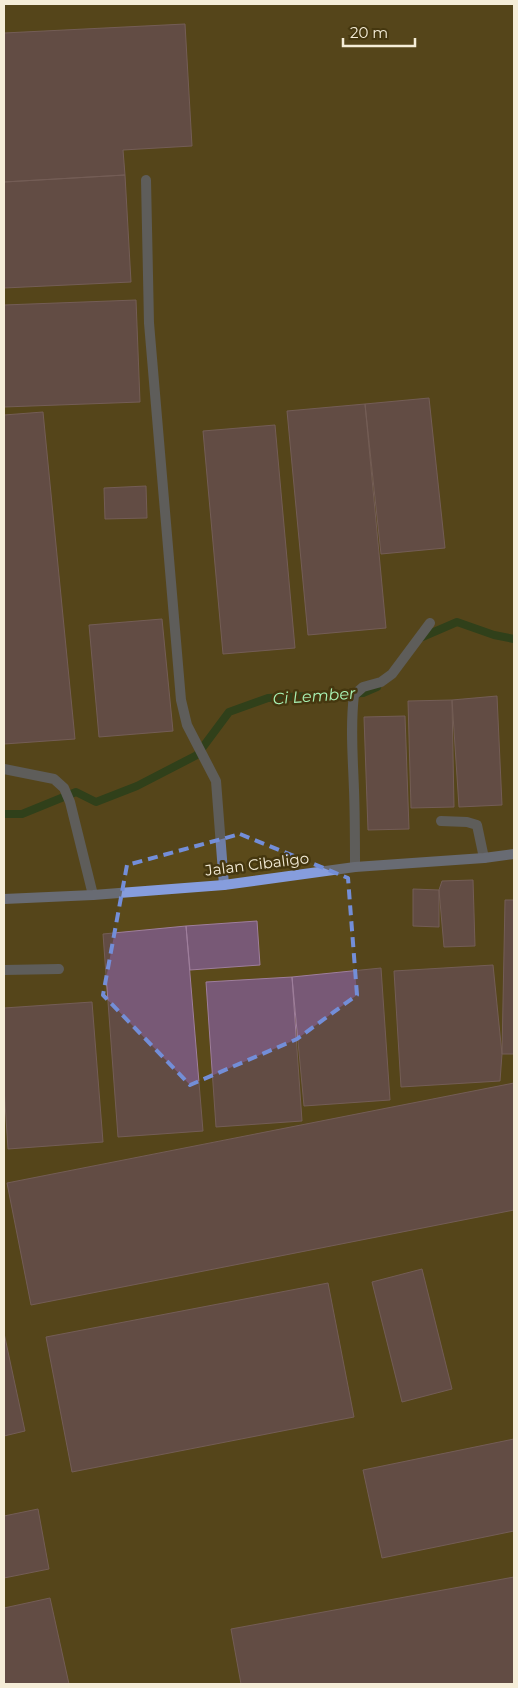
<svg xmlns="http://www.w3.org/2000/svg" width="518" height="1688" viewBox="0 0 518 1688" font-family="Montserrat,sans-serif">
<style>
.built{fill:#5b4a1a}
.lines{fill:none;stroke-linecap:round;stroke-linejoin:round}
.stream{stroke:#093e19;stroke-width:8}
.building{fill:#785976;stroke:#9e7e9c}
.lane{stroke:#6f7ea6;stroke-width:10}
.secondary{stroke:#869ddd;stroke-width:10}
.marked{fill:none;stroke:#738ed8;stroke-width:4;stroke-dasharray:10 6;stroke-linejoin:round}
.labels{text-anchor:middle;dominant-baseline:central;stroke-width:5;stroke-linejoin:round;paint-order:stroke}
.street-label{font-size:15px;fill:#f5edd8;stroke:#45370f}
.water-label{font-size:16px;font-style:italic;fill:#a9f3b5;stroke:#45370f}
</style>
<rect width="100%" height="100%" fill="#50411b"/>
<path class="built" d="M4,4H514V1684H4Z"/>
<g class="lines">
<path class="stream" d="M420,638L457,622L494,635L514,639
M4,814H22L76,792L96,802L137,786L197,755L229,712L268,698L363,693L377,687"/>
</g>
<path class="building" d="M185,24L192,146L123,150L125,175L4,182V33Z
M125,175L131,282L4,288V182Z
M136,300L140,402L4,407V305Z
M429,398L445,548L381,554L365,404Z
M365,404L386,628L308,635L287,411Z
M43,412L75,739L4,744V415Z
M275,425L295,648L223,654L203,431Z
M146,486L147,518L105,519L104,488Z
M162,619L173,731L99,737L89,625Z
M497,696L502,805L459,807L452,700Z
M452,700L454,807L411,808L408,701Z
M405,716L409,829L368,830L364,717Z
M473,880L475,946L444,947L439,890L442,881Z
M413,889L439,890V927L413,926Z
M505,900H514V1054H502Z
M257,921L260,965L190,970L186,926Z
M186,926L203,1131L118,1137L103,934Z
M493,965L502,1054L500,1081L401,1087L394,971Z
M381,968L390,1100L304,1106L292,977Z
M292,977L302,1121L216,1127L206,982Z
M92,1002L103,1142L8,1149L4,1088V1008Z
M514,1083V1210L31,1305L7,1183Z
M422,1269L452,1389L402,1402L372,1282Z
M328,1283L354,1417L72,1472L46,1337Z
M4,1333L25,1431L4,1436Z
M514,1439V1531L382,1558L363,1470Z
M38,1509L49,1569L4,1578V1516Z
M514,1577V1684H241L231,1629Z
M50,1598L69,1684H4V1608Z"/>
<g class="lines">
<path class="lane" d="M146,180L149,323L181,700L187,725L216,781L224,885
M4,769L54,779L64,788L70,802L93,895
M441,821L467,822L477,825L484,858
M355,867C355,842 355,816 354,790C353,759 350,727 354,695L363,687L381,682L392,674L430,623
M4,970L59,969"/>
<path class="secondary" d="M4,899L93,895L224,885L355,867L484,858L514,854"/>
</g>
<path d="M0 0H518V1688H0ZM240,834L348,878L357,995L297,1039L190,1085L103,995L127,865Z" fill="#50411b" fill-opacity=".55" fill-rule="evenodd"/>
<path class="marked" d="M240,834L348,878L357,995L297,1039L190,1085L103,995L127,865Z"/>
<g class="labels">
<g class="street-label">
<text transform="translate(257 864) rotate(-7)">Jalan Cibaligo</text>
</g>
<g class="water-label">
<text transform="translate(314 696) rotate(-4)">Ci Lember</text>
</g>
</g>
<rect width="518" height="1688" fill="none" stroke="#f5edd8" stroke-width="10"/>
<path d="M343 38v8h72v-8" fill="none" stroke="#f5edd8" stroke-width="2.5"/>
<text x="350" y="38" font-size="15" fill="#f5edd8" stroke="#45370f" stroke-width="4" paint-order="stroke">20 m</text>
</svg>
